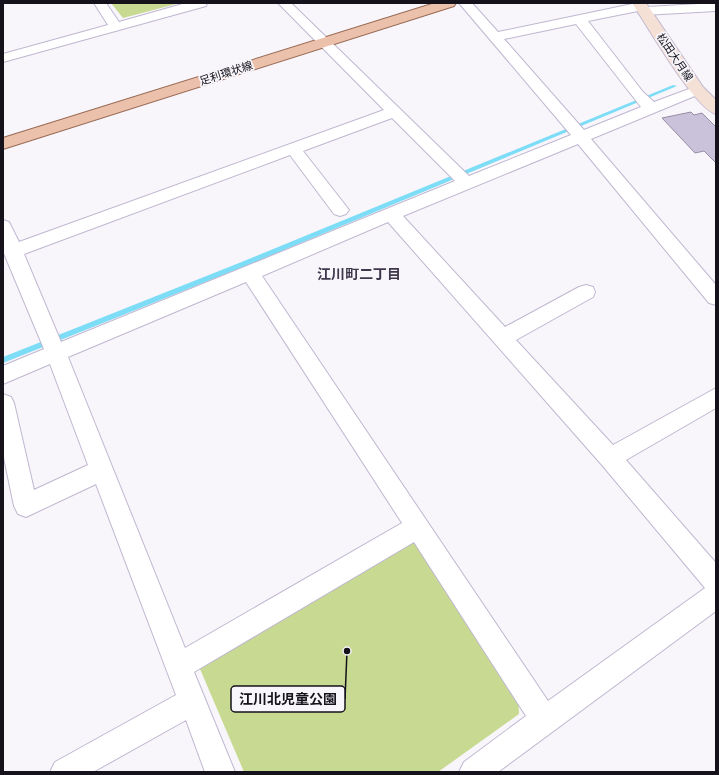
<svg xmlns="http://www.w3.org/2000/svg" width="719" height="775" viewBox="0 0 719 775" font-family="'PT Serif','Noto Sans JP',serif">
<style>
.green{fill:#c8da91}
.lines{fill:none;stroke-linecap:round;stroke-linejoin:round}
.stream{fill:#7dddf6;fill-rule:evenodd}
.building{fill:#cac2db;stroke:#958da5}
.street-casing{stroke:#bfb7d0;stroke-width:2}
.secondary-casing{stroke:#bfb7d0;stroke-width:2}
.primary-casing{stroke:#986954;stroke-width:2}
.street{fill:#fff;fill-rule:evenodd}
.secondary{fill:#f5e0d5;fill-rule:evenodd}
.primary{fill:#ebc1ab;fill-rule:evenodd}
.labels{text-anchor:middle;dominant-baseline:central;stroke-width:3.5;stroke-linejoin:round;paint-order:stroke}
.far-street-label{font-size:11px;fill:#15121b;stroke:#f8f6fb}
.neighbourhood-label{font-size:14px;font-weight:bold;fill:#3f384c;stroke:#f8f6fb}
.leader{fill:none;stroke:#15121b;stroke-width:1.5}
.callout-dot{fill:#15121b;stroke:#f8f6fb;stroke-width:1.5}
.callout{fill:#f8f6fb;stroke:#15121b;stroke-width:1.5}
.callout-label{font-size:14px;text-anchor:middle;font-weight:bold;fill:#15121b}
</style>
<rect width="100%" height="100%" fill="#f8f6fb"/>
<path class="green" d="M111,3H180L123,18Z
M416,537L518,690L519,714L438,772H244L197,662Z"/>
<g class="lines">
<path class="stream" d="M673,85L677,86L248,265L3,363V357L244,261Z"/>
</g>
<path class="building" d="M691,112L694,115L702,113L716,127V163L704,151L695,153L662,118Z"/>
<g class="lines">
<g class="street-casing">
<path id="street" d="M94,3H106L119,22L186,3H207L206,6L3,62V54L108,25Z
M278,3H291L469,176L571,135L459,3H472L498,32L637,3H646L647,7L716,3V11L644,15L639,14L638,11L588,21L643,92L654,102L697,86L702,87L704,90L702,93L591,139L716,285V305L709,303L578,144L403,216L505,327L579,287L586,285L593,287L595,292L593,297L516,340L613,445L716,388V408L626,460L716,563V611L498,772H459L464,762L526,716L414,542L194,672L235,772H205L186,720L93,772H50L55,762L176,695L96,484L26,517L18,514L14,506L3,453V394L11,397L14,403L34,490L88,465L50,364L3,384V366L44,349L3,251V220L9,222L19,242L384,110ZM576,24L641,107L584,130L504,39ZM392,118L455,181L61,342L24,254L290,155L334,214L340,216L346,214L349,210L346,206L303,151ZM388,222L602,465L705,588L548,701L262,276ZM246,282L402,523L185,648L68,357Z"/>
</g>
<g class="secondary-casing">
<path id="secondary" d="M632,3H646L703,87L716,100V114C694,108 647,25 632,3Z"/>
</g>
<g class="primary-casing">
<path id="primary" d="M435,3H456L454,6L3,149V138Z"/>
</g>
<use href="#street" class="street"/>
<use href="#secondary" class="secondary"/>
<use href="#primary" class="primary"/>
</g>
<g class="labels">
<g class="far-street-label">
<text transform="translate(675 57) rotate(56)">松田大月線</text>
<text transform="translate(226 73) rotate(-18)">足利環状線</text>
</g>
<g class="neighbourhood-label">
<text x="359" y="273">江川町二丁目</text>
</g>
</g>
<path class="leader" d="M347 651L345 699"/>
<circle class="callout-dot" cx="347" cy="651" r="4"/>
<rect class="callout" x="231" y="686" width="114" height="26" rx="4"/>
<g class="callout-label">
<text x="288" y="704">江川北児童公園</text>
</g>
<rect width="719" height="775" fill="none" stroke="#15121b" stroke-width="8"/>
</svg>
